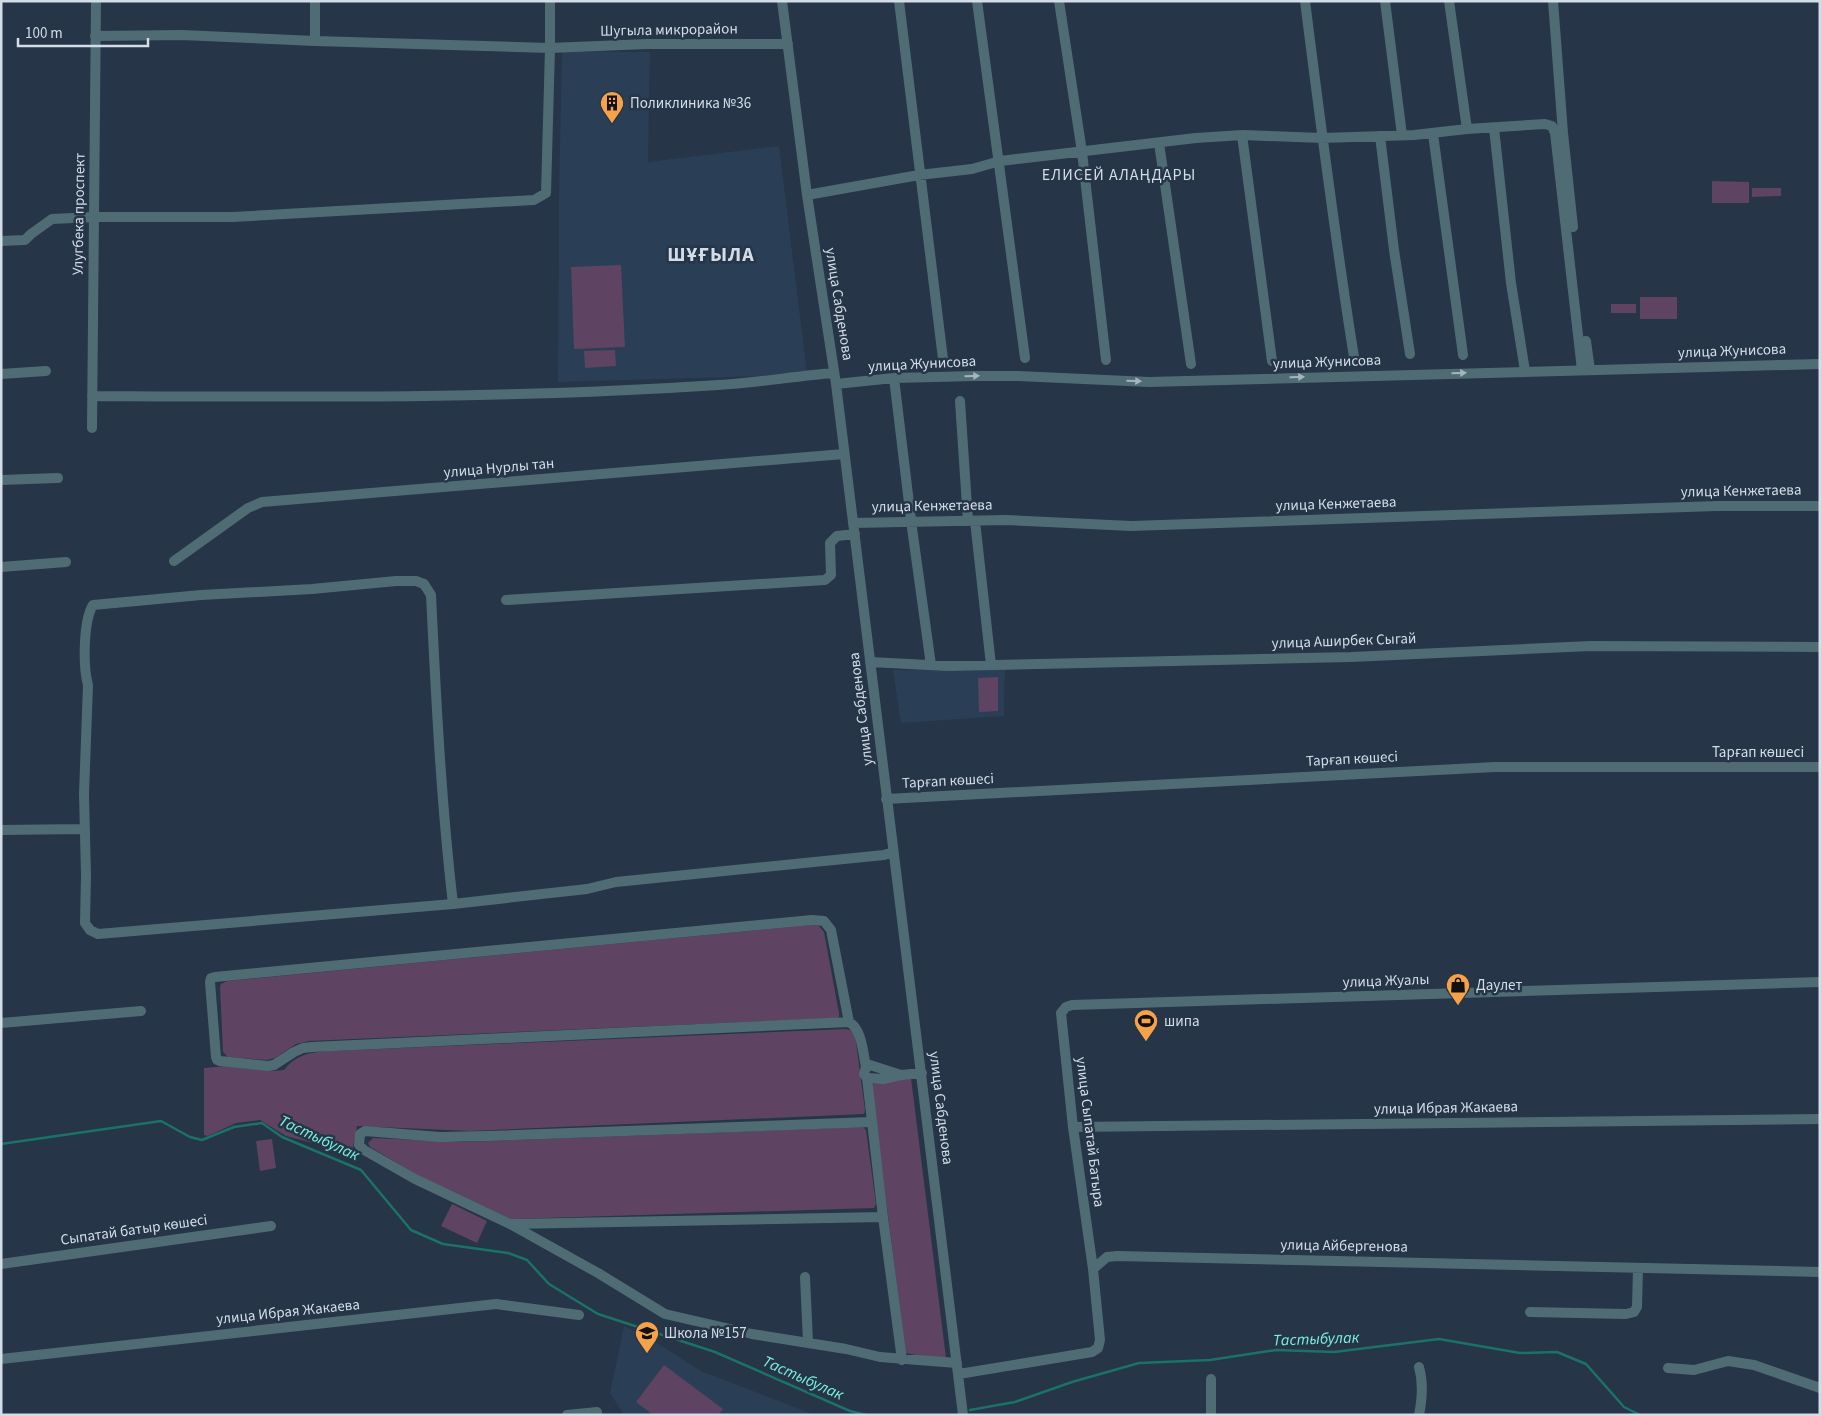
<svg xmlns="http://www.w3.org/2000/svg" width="1821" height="1416" viewBox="0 0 1821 1416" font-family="'Source Sans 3',sans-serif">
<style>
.built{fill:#2a3e55}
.green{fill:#5e4363}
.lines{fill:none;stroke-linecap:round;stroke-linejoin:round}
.stream{stroke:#1a7268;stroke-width:2.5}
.minor{stroke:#4f6c74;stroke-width:10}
.oneway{fill:#a5b5bf}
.labels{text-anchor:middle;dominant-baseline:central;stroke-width:5;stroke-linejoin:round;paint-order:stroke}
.street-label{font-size:15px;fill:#d3dde8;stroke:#263547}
.poi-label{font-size:15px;fill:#d3dde8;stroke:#263547;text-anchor:start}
.neighbourhood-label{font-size:16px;letter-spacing:1px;fill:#d3dde8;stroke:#263547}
.water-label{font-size:16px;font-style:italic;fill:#79f0e0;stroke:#263547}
.district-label{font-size:20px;font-weight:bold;letter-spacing:1px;fill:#d3dde8;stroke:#263547}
</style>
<rect width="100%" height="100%" fill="#263547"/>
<path class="built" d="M562,51L650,52L648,162L779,146L807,373L801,375L558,382L559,194Z
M1005,669L1004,716L901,723L893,670Z
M624,1326L649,1338L701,1371L815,1415H624L610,1393Z"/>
<path class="green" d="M1712,181L1749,182V203H1712Z
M1752,188H1781V196L1752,197Z
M621,265L625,347L574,349L571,267Z
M1640,297H1677V319H1640Z
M1611,304H1636V313H1611Z
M615,350L616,366L585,368L584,351Z
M998,677V711L979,712L978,678Z
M811,925L819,926L824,932L839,1013V1017L836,1018L309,1041L296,1044L275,1058L267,1060L228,1057L223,1052L220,987L221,984L227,981Z
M846,1029L850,1030L855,1034L865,1110L864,1114L469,1131L357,1126L352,1153L286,1136L260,1120L236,1123L208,1136L204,1135V1068L226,1066L273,1071L284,1070C302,1047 328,1052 355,1050Z
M911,1078L946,1358L915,1355L906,1353L905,1349L872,1089L873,1084L875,1083Z
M863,1127L866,1130L876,1204L874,1208L511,1219L417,1175L370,1147L368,1143L373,1138L461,1142Z
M272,1139L276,1168L260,1171L256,1141Z
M452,1204L487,1221L477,1243L441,1226Z
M664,1365L723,1409L718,1415H653L636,1402Z"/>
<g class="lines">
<path class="stream" d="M1,1144L161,1121L190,1137L202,1140L234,1127L262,1123L282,1137L361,1170L411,1230L443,1244L508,1253L527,1260L549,1284L598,1314L715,1352L850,1411L866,1415
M970,1410L1015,1402L1072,1382L1139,1363L1210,1360L1276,1350L1334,1352L1439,1339L1520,1353L1557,1352L1586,1364L1624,1407L1640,1415"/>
<path class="minor" d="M315,1V41
M550,1V48L647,44H788
M782,1L807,195L836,384L963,1415
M899,1L943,359
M977,1L1025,358
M1059,1L1082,152L1106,360
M1305,1C1320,120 1335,239 1354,357
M1385,1L1402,135
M1449,1L1467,129
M1553,1L1563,133L1573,227
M1494,128L1511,283L1525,371
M1433,134L1463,355
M1242,135L1272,361
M1380,136L1394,250L1410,354
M1159,143L1191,364
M807,195L919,175L972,169L1000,161L1196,138L1242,135L1322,138L1414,135L1467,129L1545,124L1552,126L1555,133L1582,370
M1,241L25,240L31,234L52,219L94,217H232L534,200L546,193L550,48L315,41L182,35L95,36
M1586,341L1590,370
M1,374L46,371
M894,378L912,528L931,665
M836,384L894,378L976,376H1018L1149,382L1820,364
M92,396C301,397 510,399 718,385C757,383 795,376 834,373
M960,401L968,521
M92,428L96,1
M1,480L58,478
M975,521L991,665
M853,523L1006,520L1131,526L1716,506H1820
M174,561L248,508L262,502L844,454
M1,567L66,562
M506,600L825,580L831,575L830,543L837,536L855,534
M870,662L948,666L1351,657L1591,646L1820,647
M886,799L1495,767H1820
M1,830L84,829
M453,904C441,801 436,698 431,595L424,584L416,581H396L312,589L201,595L93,605C83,621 83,667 88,685L84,794L86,875L85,923L90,930L98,934L453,904L587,889L616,882L884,855L893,852
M849,1022L831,930L824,921L812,920L215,977L211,978L210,982L216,1057L217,1060L220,1061L268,1066L274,1065L294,1052L303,1048L312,1047L849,1022C862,1029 863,1053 866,1067
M1,1023L141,1011
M901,1075L870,1065L866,1067L864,1074L867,1078L883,1217L902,1360
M867,1078L883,1079L901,1075L922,1073
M871,1122L487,1136L440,1137L365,1131L360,1134L359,1145L364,1150L415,1179L510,1224L598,1273L665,1314L752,1334L846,1349L880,1357L957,1363
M1073,1127L1820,1119
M511,1224L883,1217
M1,1264L271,1226
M1093,1269L1073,1127L1061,1013L1066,1007L1072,1005L1820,982
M805,1277L808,1342
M1530,1312L1626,1314L1634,1312L1637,1307L1638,1268
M1,1359L496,1304L579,1315
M1419,1367C1423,1381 1422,1400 1419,1415
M1668,1368L1694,1370L1728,1361L1754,1365L1820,1388
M959,1374L1092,1352L1098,1348L1100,1340L1093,1269L1107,1257L1117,1256L1820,1272
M1211,1379V1415
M567,1415L597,1412"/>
</g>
<defs><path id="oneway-solid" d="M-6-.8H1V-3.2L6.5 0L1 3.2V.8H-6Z" transform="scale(1.25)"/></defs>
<g class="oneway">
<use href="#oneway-solid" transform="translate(1459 373) rotate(-2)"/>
<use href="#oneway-solid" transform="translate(972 376) rotate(-1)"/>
<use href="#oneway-solid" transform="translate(1297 377) rotate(-2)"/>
<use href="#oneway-solid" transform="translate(1134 381) rotate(2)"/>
</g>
<defs>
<g id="building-pin" transform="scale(1.25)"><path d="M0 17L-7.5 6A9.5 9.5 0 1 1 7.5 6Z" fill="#f6a248" stroke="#263547"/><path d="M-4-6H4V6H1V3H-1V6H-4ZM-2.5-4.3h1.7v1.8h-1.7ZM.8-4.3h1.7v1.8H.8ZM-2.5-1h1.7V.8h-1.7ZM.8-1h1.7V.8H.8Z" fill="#111"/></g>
<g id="shop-pin" transform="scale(1.25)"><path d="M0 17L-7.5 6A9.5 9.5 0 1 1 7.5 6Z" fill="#f6a248" stroke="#263547"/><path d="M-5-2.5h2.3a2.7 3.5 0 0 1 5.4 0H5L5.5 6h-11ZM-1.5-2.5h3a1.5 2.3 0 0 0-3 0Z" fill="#111"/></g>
<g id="stadium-pin" transform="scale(1.25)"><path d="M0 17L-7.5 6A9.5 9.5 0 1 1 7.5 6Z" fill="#f6a248" stroke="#263547"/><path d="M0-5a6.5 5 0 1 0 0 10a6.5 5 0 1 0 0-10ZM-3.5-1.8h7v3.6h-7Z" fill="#111"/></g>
<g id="school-pin" transform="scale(1.25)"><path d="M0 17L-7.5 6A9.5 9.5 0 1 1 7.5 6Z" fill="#f6a248" stroke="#263547"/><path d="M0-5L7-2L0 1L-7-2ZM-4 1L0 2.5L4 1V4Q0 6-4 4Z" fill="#111"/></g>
</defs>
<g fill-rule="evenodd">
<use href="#building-pin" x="612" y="103"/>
<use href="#shop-pin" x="1458" y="985"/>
<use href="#stadium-pin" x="1146" y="1021"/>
<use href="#school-pin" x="647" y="1333"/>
</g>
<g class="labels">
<g class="street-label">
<text transform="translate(669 30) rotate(-1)">Шугыла микрорайон</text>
<text transform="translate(79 214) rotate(-89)">Улугбека проспект</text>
<text transform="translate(839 304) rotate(81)">улица Сабденова</text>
<text transform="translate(1732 351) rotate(-2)">улица Жунисова</text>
<text transform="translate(1327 362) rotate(-2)">улица Жунисова</text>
<text transform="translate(922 364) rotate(-3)">улица Жунисова</text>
<text transform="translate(499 468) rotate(-5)">улица Нурлы тан</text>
<text transform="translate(1741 491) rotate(-1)">улица Кенжетаева</text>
<text transform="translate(1336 504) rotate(-2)">улица Кенжетаева</text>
<text transform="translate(932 506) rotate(-1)">улица Кенжетаева</text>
<text transform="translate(1344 641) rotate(-2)">улица Аширбек Сыгай</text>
<text transform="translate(861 709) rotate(-97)">улица Сабденова</text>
<text x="1758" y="752">Тарғап көшесі</text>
<text transform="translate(1352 759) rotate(-3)">Тарғап көшесі</text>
<text transform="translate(948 781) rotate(-3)">Тарғап көшесі</text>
<text transform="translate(1386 981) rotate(-2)">улица Жуалы</text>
<text transform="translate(941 1108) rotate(83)">улица Сабденова</text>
<text transform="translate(1446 1108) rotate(-1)">улица Ибрая Жакаева</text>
<text transform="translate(1090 1132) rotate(83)">улица Сыпатай Батыра</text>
<text transform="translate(134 1230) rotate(-8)">Сыпатай батыр көшесі</text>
<text transform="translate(1344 1246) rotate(1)">улица Айбергенова</text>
<text transform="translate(288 1312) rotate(-6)">улица Ибрая Жакаева</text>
</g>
<g class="poi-label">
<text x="630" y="103">Поликлиника №36</text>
<text x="1476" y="985">Даулет</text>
<text x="1164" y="1021">шипа</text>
<text x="664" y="1333">Школа №157</text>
</g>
<g class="neighbourhood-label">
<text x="1119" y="175">ЕЛИСЕЙ АЛАҢДАРЫ</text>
</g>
<g class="water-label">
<text transform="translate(319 1138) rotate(25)">Тастыбулак</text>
<text transform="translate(1316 1339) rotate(-2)">Тастыбулак</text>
<text transform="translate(803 1378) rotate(24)">Тастыбулак</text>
</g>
<g class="district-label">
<text x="711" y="255">ШҰҒЫЛА</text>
</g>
</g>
<rect width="1821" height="1416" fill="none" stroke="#d3dde8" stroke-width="5"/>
<path d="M18 38v8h130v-8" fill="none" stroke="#d3dde8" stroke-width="2.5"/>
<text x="25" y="38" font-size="15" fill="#d3dde8" stroke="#263547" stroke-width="4" paint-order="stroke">100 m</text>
</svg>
